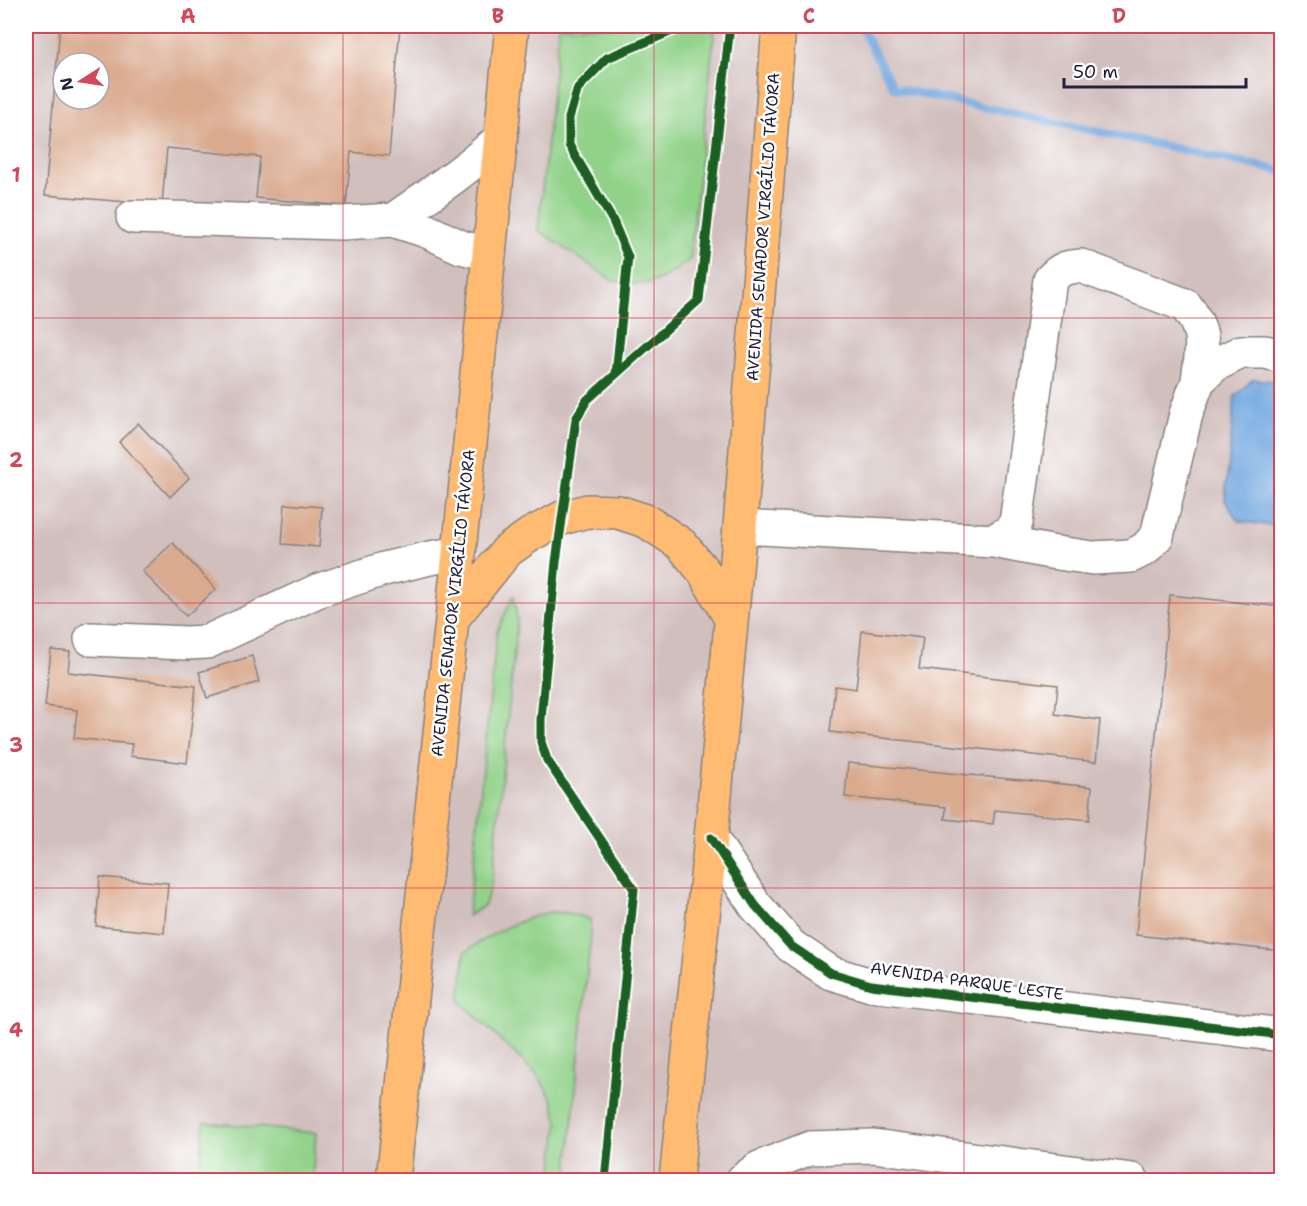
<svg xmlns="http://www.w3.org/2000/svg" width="1307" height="1206" viewBox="0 0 1307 1206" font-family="'Shantell Sans',sans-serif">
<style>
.built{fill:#f5d2c3}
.industrial{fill:#d1bfbd;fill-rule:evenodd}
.green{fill:#91d289;stroke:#5a7a62;stroke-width:1.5}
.water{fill:#72a7df;stroke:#4a648d;stroke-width:1.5}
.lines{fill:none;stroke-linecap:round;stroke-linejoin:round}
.stream{stroke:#72a7df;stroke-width:8}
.building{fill:#daaa8f;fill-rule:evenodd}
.minor-casing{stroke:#86827f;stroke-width:36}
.major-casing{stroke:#86827f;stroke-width:36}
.minor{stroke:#fff;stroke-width:33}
.major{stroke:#ffbb71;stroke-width:33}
.cycleway-casing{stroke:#fff;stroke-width:13}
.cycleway{stroke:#1b5e20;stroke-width:9}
.grid{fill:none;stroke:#d1495b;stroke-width:1.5;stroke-opacity:0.55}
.labels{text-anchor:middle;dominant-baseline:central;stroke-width:5;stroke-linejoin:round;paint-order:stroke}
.street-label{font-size:16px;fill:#22223b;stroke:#fff}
.neatline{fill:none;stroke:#d1495b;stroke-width:2}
.grid-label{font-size:20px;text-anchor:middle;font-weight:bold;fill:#d1495b}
</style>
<rect width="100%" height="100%" fill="#fff"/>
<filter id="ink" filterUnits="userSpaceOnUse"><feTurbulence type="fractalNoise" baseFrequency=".0167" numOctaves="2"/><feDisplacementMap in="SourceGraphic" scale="12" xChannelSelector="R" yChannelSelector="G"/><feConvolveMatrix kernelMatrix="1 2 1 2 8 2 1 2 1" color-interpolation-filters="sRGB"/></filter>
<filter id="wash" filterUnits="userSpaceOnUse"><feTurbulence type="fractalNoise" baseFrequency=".008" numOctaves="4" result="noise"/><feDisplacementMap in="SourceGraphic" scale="24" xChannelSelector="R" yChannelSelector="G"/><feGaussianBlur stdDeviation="1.35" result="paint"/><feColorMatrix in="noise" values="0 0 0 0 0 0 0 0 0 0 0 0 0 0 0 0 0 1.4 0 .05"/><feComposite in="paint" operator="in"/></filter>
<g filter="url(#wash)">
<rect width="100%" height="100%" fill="#e9e3c3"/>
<path class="built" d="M26,26H35L26,125Z"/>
<path class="industrial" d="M35,26H1281V1180H26V125ZM63,63H99V99H63Z"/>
<path class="green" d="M559,26H715L690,260L666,276L649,283L629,284L612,280L538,230Z
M514,596L517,621L492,881L485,905L468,916L497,631L511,601Z
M550,912L568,913L590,919L591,933L567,1180H552L558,1123L553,1101L539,1077L460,1001L465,952C490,934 520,919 550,912Z
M204,1122L316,1133L312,1180H199Z"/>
<path class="water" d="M1253,379L1281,382V527L1238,521L1225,500L1235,396Z"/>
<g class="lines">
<path class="stream" d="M860,26L894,88L1282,171"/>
</g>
<g id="blocks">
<path class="building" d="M60,26H400L389,156L351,152L346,206L256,198L260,157L167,148L162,205L45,195ZM63,63H99V99H63Z
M138,423L189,478L170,497L119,442Z
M285,504L322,507L319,547L282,544Z
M173,543L216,589L186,616L142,571Z
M1170,595L1282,607V951L1136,935Z
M862,631L923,638L919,669L1058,685L1055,714L1100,720L1096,762L830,732L835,686L856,689Z
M51,650L70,652L68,672L196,686L187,763L130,756L132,744L74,738L77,710L45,706Z
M252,656L259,682L207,698L199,672Z
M848,763L1092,787L1089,820L995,810L993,824L945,819L946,807L845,797Z
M100,877L168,883L164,933L96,926Z"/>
</g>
</g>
<g filter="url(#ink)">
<use href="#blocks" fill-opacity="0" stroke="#86827f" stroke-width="1.5"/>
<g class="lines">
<g class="minor-casing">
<path id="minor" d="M133,217L342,223L393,220L427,231L461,247L489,254
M393,220C430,194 468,169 501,138
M740,527L994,541L1009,532L1016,523L1050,280C1061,268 1066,267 1081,266L1185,305C1208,333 1202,347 1198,381
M994,541L1050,552L1093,558L1131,556L1145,549L1157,536L1186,414L1198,381L1215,365L1241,352H1265L1282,356
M91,639L186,643L207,642L317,591L384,569L430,558L459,553
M711,838L755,905L791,946L831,973L871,985L1282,1035
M743,1180L759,1168L810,1148L873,1146L1132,1180"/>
</g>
<g class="major-casing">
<path id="major" d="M452,619L507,551L531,534L562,518L587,511L618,512L646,521L681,544L704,572L730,617
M393,1180L459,553L512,26
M676,1180L711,838L740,527L779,26"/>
</g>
<use href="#minor" class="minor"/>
<use href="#major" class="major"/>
<g class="cycleway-casing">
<path id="cycleway" d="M616,374L628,257L613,221L569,145V118L578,88L607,58L684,26
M711,838L755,905L791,946L831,973L871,985L1282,1035
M605,1180L634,889L547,760L541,742V719L556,562L576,419L587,400L699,300L730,26"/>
</g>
<use href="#cycleway" class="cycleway"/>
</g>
</g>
<path class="grid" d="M343,26V1180M654,26V1180M964,26V1180M26,318H1282M26,603H1282M26,888H1282"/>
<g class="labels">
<g class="street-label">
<text transform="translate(763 227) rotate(-86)">AVENIDA SENADOR VIRGÍLIO TÁVORA</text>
<text transform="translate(453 603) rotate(-84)">AVENIDA SENADOR VIRGÍLIO TÁVORA</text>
<text transform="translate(967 981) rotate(8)">AVENIDA PARQUE LESTE</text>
</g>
</g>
<rect width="1307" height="1206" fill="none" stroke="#fff" stroke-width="66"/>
<g transform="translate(81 81) rotate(258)"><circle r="28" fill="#ffffff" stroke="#a7a7b1" stroke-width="1.5"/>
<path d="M0-4.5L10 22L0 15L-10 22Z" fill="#d1495b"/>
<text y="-9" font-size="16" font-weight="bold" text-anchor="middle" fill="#22223b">N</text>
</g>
<path d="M1064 78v9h182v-9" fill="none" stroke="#22223b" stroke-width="3"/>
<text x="1073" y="78" font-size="18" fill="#22223b" stroke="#ffffff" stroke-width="4.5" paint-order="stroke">50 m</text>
<rect x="33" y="33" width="1241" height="1140" class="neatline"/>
<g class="grid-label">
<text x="188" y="23">A</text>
<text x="498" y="23">B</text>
<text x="809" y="23">C</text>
<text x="1119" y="23">D</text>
<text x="16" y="182">1</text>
<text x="16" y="467">2</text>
<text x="16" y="752">3</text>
<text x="16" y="1037">4</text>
</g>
</svg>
